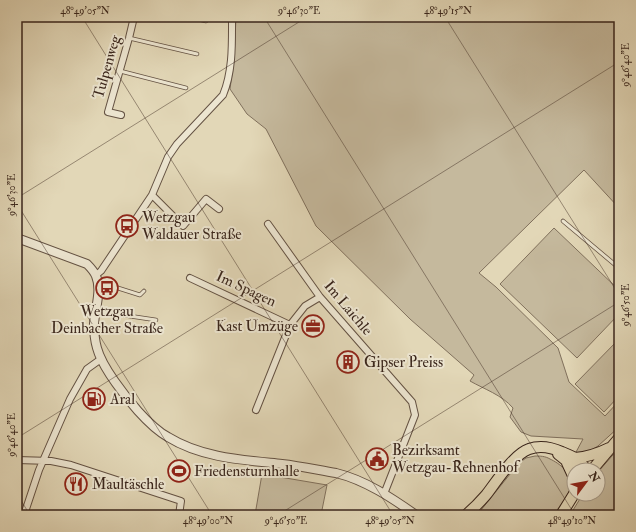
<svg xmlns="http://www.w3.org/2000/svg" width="636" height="532" viewBox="0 0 636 532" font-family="'IM FELL Double Pica',serif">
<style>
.green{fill:#c5b99d;stroke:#80705c}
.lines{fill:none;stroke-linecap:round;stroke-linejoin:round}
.service-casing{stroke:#645243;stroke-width:4.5}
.minor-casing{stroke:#645243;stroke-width:8}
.tertiary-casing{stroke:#645243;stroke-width:10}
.primary-casing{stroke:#3a261c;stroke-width:12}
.service{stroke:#ece5d0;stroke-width:3}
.minor{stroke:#ece5d0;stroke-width:6}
.tertiary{stroke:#ece5d0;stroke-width:8}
.primary{stroke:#e2d7b7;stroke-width:10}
.ticks{fill:none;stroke:#3a261c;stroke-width:1;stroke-opacity:0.45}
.labels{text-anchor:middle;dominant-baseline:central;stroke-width:4;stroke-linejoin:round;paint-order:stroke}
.street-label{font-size:15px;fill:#3a261c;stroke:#ece5d0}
.poi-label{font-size:15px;fill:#3a261c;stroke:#ece5d0;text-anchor:start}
.neatline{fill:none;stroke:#3a261c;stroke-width:1.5}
.ticks-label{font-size:10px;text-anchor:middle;fill:#3a261c}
</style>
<rect width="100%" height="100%" fill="#e2d7b7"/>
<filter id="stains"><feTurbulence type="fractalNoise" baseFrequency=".005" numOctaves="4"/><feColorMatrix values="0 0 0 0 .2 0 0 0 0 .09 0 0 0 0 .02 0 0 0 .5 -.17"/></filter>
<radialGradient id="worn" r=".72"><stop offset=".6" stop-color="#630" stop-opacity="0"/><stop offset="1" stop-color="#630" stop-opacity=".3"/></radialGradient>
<path class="green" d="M236,17H619V208L584,170L479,273L496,287L558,348L569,382L605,416L619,401V427L598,446L590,451L575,454L583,439L531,436L521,432L510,417L513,408C502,395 484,389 470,381L474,375L410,319L316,226L266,129L247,114L230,89L234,59Z
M554,228L619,290V314L577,358L500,284Z
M619,339V396L604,412L575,384Z
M619,448V515H570L583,494H598V472Z
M535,456C540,456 545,456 550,459C559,463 572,473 571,484C570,495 559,506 554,515H477L519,463L526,458Z
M262,474L327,485L321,515H255Z"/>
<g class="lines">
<g class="service-casing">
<path id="service" d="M189,17L206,21
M129,38L197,54
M120,71L186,88
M563,221L619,268
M99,282L140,295L144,291
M96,311L156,320"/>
</g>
<g class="minor-casing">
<path id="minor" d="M121,115L108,112L129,38L134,17
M152,195L183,226L206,199L219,209
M268,224L320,297L412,402L415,415L384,494
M96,275L101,271L152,195L168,157L177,144L223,95C233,71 232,43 232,17
M190,278L290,325L305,306L320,297
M256,410L290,325
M17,460L51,461L71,465L181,501L179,515
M24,515L39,470L70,399L87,369L101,359"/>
</g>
<g class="tertiary-casing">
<path id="tertiary" d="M17,238L87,264C90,267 94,271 96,276C102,290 95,309 94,324C94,331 95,341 97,348C102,367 125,396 138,411C147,421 157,431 168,437C202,458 243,460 282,464C300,466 318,470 336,473C365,480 392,498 416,515"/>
</g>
<g class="primary-casing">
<path id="primary" d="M558,454L578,470
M575,458C587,457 597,454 609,448
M567,463L574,478
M592,470L619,438
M466,515C473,509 480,502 486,495C496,482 514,454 529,449C540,445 553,448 562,452C572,456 581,460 586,470
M561,515L574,494"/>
</g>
<use href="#service" class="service"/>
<use href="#minor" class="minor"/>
<use href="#tertiary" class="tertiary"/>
<use href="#primary" class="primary"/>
</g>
<path class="ticks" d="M82,17L393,515M264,17L575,515M445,17L619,295M17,198L307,17M17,204L212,515M17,438L619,62M17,494L30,515M278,515L619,302"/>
<defs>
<g id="bus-ring" transform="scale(1.15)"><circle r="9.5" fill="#ece5d0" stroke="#8f2418" stroke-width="1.5"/><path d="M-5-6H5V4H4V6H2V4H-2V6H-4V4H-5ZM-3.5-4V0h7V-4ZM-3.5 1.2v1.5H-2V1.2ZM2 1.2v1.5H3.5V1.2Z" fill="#8f2418"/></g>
<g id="office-ring" transform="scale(1.15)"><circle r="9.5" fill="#ece5d0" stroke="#8f2418" stroke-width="1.5"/><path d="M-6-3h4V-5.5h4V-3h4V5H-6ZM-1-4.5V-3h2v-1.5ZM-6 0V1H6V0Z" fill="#8f2418"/></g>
<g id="building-ring" transform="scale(1.15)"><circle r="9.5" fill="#ece5d0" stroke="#8f2418" stroke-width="1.5"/><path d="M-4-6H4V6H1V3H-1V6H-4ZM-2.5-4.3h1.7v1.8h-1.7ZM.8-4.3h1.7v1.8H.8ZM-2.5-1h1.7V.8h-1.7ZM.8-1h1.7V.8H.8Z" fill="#8f2418"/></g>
<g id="fuel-ring" transform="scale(1.15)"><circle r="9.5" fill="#ece5d0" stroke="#8f2418" stroke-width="1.5"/><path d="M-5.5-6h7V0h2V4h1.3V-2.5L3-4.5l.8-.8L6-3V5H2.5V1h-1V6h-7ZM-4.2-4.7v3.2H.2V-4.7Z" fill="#8f2418"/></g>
<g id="civic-ring" transform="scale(1.15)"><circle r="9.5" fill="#ece5d0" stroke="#8f2418" stroke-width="1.5"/><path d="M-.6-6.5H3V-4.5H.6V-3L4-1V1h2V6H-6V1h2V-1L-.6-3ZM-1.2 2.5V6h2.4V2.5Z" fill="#8f2418"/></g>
<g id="stadium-ring" transform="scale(1.15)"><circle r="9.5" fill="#ece5d0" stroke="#8f2418" stroke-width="1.5"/><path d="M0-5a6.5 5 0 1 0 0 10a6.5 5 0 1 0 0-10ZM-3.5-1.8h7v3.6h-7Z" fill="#8f2418"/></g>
<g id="restaurant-ring" transform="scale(1.15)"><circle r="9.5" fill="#ece5d0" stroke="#8f2418" stroke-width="1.5"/><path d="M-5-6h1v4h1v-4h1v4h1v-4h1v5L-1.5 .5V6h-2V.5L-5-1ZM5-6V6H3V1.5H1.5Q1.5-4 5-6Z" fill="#8f2418"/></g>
</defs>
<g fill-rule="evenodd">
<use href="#bus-ring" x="127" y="226"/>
<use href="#bus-ring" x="107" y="288"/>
<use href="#office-ring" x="313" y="326"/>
<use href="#building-ring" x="348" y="362"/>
<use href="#fuel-ring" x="94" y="399"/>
<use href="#civic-ring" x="377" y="459"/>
<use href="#stadium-ring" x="179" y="471"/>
<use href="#restaurant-ring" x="76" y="484"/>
</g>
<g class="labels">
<g class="street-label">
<text transform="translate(107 67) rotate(-74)">Tulpenweg</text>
<text transform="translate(246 289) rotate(25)">Im Spagen</text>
<text transform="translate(348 308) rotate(50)">Im Laichle</text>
</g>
<g class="poi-label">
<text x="142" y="217">Wetzgau<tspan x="142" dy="17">Waldauer Straße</tspan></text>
<text x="107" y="311" text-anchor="middle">Wetzgau<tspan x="107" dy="17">Deinbacher Straße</tspan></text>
<text x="298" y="326" text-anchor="end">Kast Umzüge</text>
<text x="364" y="362">Gipser Preiss</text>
<text x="110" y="399">Aral</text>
<text x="392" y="450">Bezirksamt<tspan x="392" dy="17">Wetzgau-Rehnenhof</tspan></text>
<text x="194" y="471">Friedensturnhalle</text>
<text x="92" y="484">Maultäschle</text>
</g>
</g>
<rect width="636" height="532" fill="none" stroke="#e2d7b7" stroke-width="44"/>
<g transform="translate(586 482) rotate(58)"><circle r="19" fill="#ece5d0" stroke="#a59988"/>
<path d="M0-3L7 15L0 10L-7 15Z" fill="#8f2418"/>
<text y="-6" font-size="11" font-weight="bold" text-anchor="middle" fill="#3a261c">N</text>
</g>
<rect x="22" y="22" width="592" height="488" class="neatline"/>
<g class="ticks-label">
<text x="85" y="14">48°49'05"N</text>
<text x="299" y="14">9°46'30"E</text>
<text x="448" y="14">48°49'15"N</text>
<text transform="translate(625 65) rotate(-90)" y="4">9°46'40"E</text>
<text transform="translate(11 195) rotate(-90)" y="4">9°46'30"E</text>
<text transform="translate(625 305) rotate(-90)" y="4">9°46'50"E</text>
<text transform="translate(11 435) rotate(-90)" y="4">9°46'40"E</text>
<text x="208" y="524">48°49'00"N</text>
<text x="286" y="524">9°46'50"E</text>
<text x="390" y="524">48°49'05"N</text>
<text x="572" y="524">48°49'10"N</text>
</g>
<rect width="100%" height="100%" filter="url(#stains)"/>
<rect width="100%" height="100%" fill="url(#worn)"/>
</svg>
